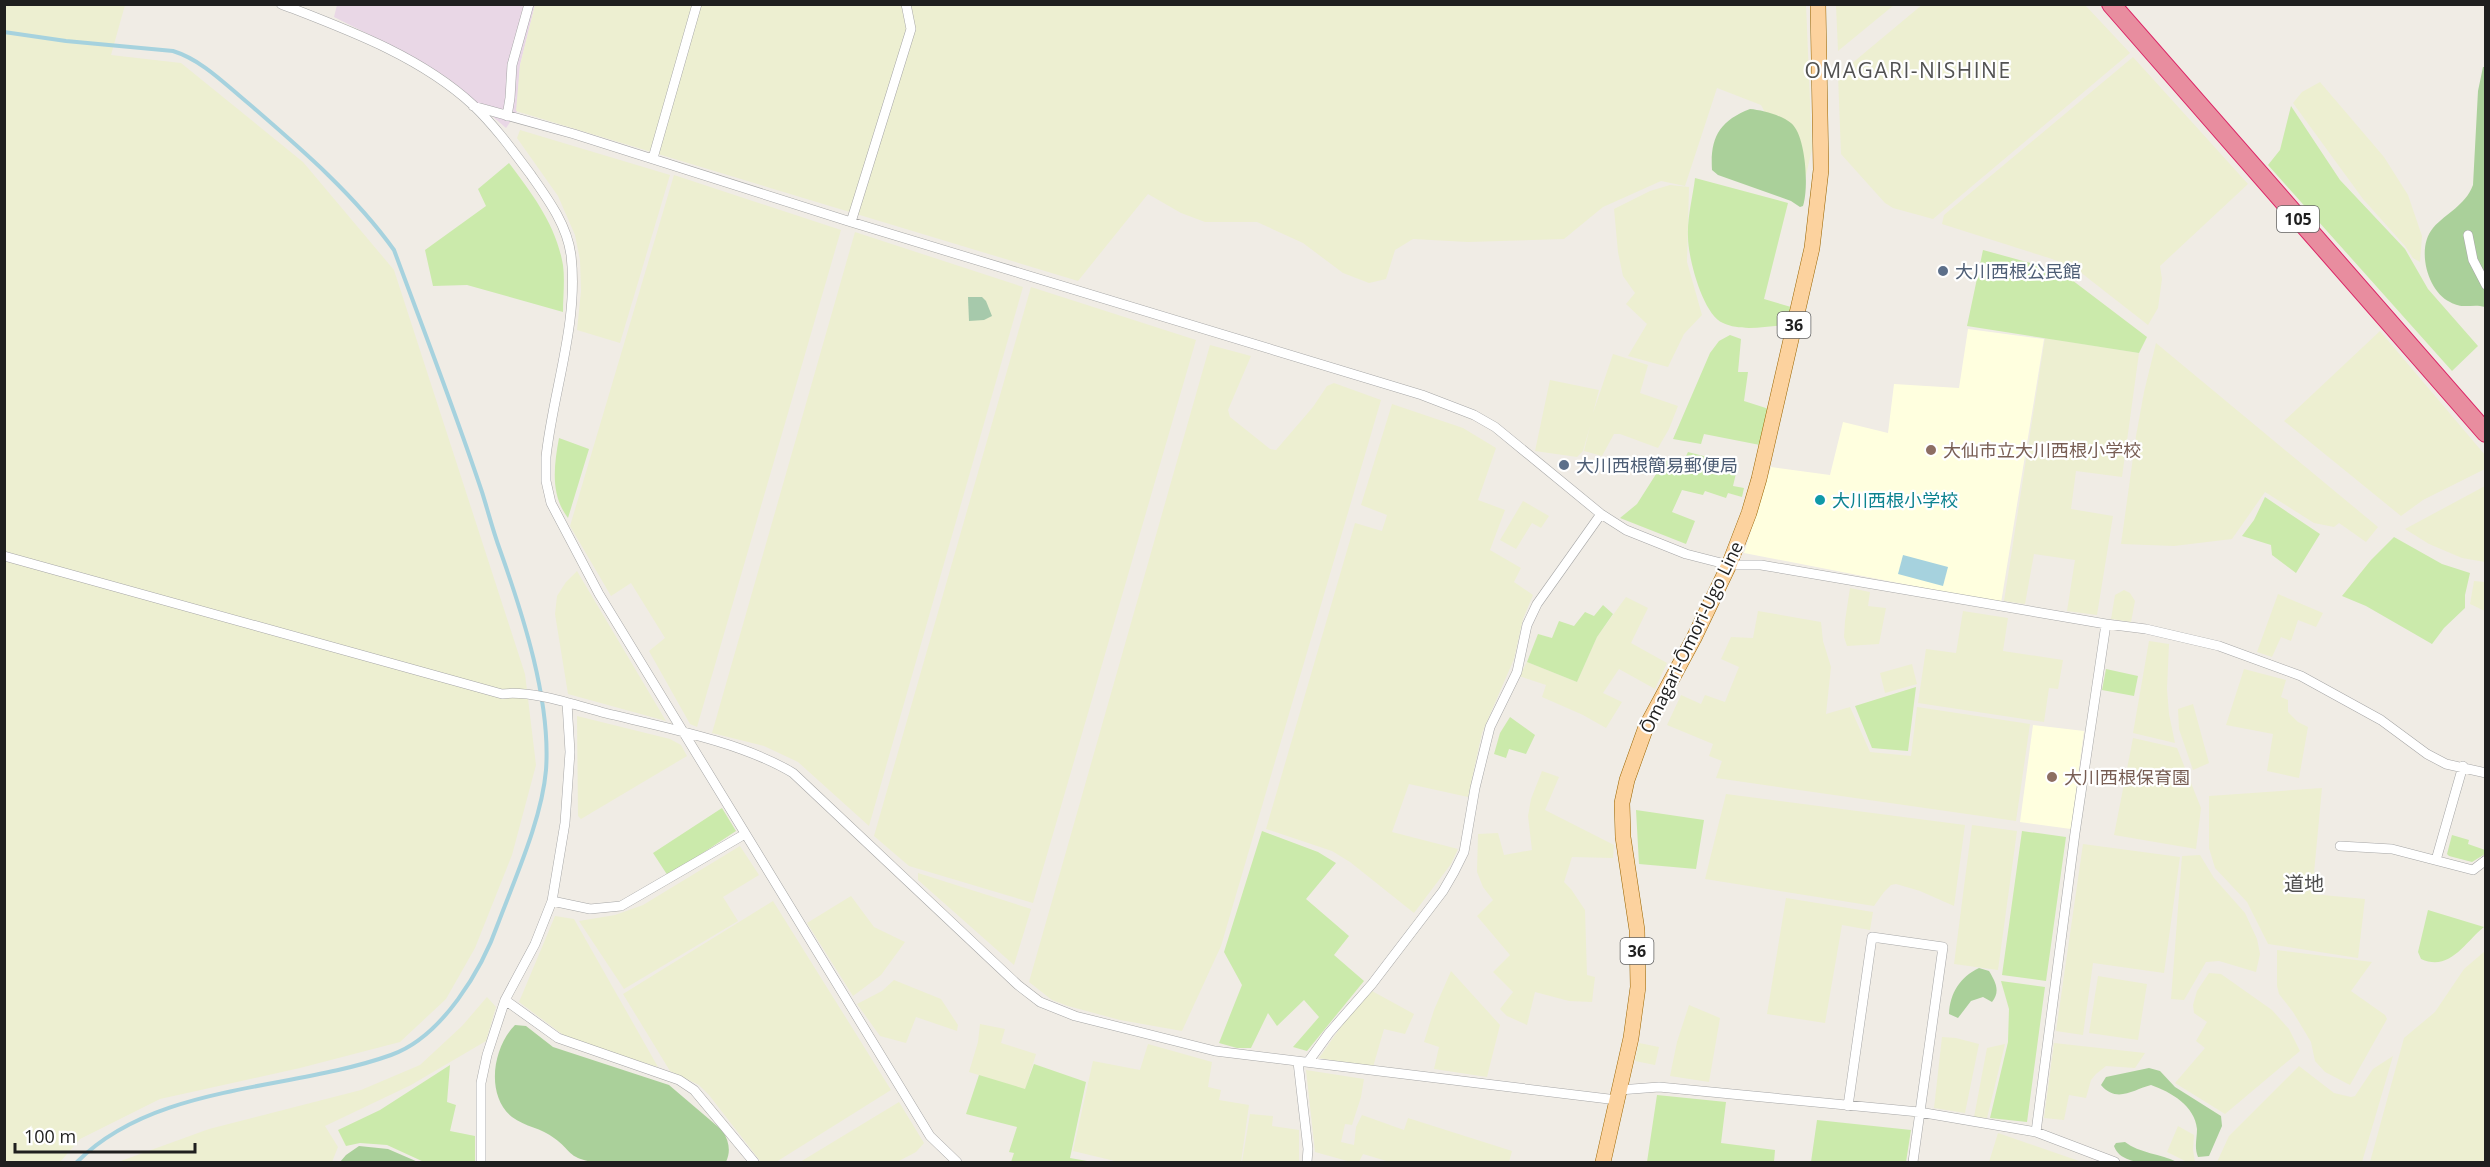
<svg xmlns="http://www.w3.org/2000/svg" width="2490" height="1167" viewBox="0 0 2490 1167" font-family="'Open Sans','Noto Sans JP',sans-serif">
<style>
.industrial{fill:#e9d7e6}
.education{fill:#ffffdf}
.farmland{fill:#edefd1}
.grass{fill:#cbeaab}
.forest{fill:#aad09a}
.cemetery{fill:#a6c9ab}
.water{fill:#a6d2de}
.lines{fill:none;stroke-linecap:round;stroke-linejoin:round}
.stream{stroke:#a6d2de;stroke-width:4}
.street-casing{stroke:#a6a6a6;stroke-width:10}
.primary-casing{stroke:#9a6500;stroke-width:16}
.highway-casing{stroke:#dc2466;stroke-width:20}
.street{stroke:#fff;stroke-width:9}
.primary{stroke:#fcd29e;stroke-width:15}
.highway{stroke:#e88d9f;stroke-width:18}
.service-dot{fill:#5c6f8a;stroke:#fff;stroke-width:2}
.education-dot{fill:#8d6e63;stroke:#fff;stroke-width:2}
.culture-dot{fill:#0f9aa8;stroke:#fff;stroke-width:2}
.labels{text-anchor:middle;dominant-baseline:central;stroke-width:4.5;stroke-linejoin:round;paint-order:stroke}
.shield{fill:#fff;stroke:#626262;stroke-width:1.5}
.shield-label{font-size:16px;font-weight:bold;fill:#1f1f1f}
.service-label{font-size:18px;fill:#4e5e75;stroke:#fff;text-anchor:start}
.education-label{font-size:18px;fill:#785e54;stroke:#fff;text-anchor:start}
.culture-label{font-size:18px;fill:#0d838f;stroke:#fff;text-anchor:start}
.street-label{font-size:18px;fill:#1f1f1f;stroke:#fff}
.neighbourhood-label{font-size:20px;fill:#525252;stroke:#fff}
.quarter-label{font-size:21px;letter-spacing:1.5px;fill:#525252;stroke:#fff}
</style>
<rect width="100%" height="100%" fill="#f0ece5"/>
<path class="industrial" d="M337,5H535L520,65L517,112L506,128L449,79L406,53L334,17Z"/>
<path class="education" d="M1968,329L2044,339L2001,603L1744,553L1771,467L1830,475L1843,422L1888,433L1894,384L1959,388Z
M2033,725L2084,731L2071,829L2020,822Z"/>
<path class="farmland" d="M1806,4L1812,149L1804,184L1761,105L1717,88L1685,186L1661,181L1603,207L1564,239L1468,242L1413,239L1395,250L1386,279L1369,283L1343,273L1303,243L1257,222H1205L1181,213L1148,194L1078,281L516,111L520,65L535,5Z
M1923,4L2085,5L2130,53L1933,219L1893,208L1885,203L1841,154L1838,75Z
M5,5H125L111,55L181,63L303,162L394,270L525,674L536,765L512,855L475,948L446,999L400,1042L300,1068L160,1099L80,1139L60,1162H5Z
M1836,5V4L1894,5L1838,51Z
M2133,57L2248,184L2160,266L2162,279L2158,308L2148,325L2075,268L2052,259L1942,224L1944,215Z
M2320,82L2384,157L2408,195L2422,236L2420,262L2413,258L2405,246L2363,199L2293,103L2302,92Z
M520,130L670,175L620,343L577,330L581,291L580,260L575,235L558,196L517,138Z
M674,175L841,230L697,727L690,724L649,651L665,638L631,583L611,596L570,526Z
M1670,185L1689,187L1687,262L1702,315L1684,334L1668,367L1628,356L1647,324L1626,304L1635,293L1623,276L1618,252L1614,209L1650,191Z
M855,232L1023,287L869,826L798,762L764,746L712,733Z
M1031,287L1196,340L1033,903L909,866L874,836Z
M2380,331L2485,455V469L2423,500L2401,516L2284,421Z
M2045,338L2139,353L2122,477L2076,471L2071,509L2113,516L2097,615L2067,611L2075,560L2034,554L2025,604L2004,601Z
M2156,343L2378,527L2366,542L2339,523L2334,527L2314,523L2265,492L2232,539L2174,546L2121,544L2136,436L2144,392Z
M1210,345L1251,356L1228,410L1230,417L1270,449L1276,450L1313,407L1327,386L1334,383L1381,400L1221,946L1182,1031L1120,1020L1068,1006L1052,1000L1029,982Z
M1613,354L1648,365L1640,393L1678,406L1669,429L1658,448L1620,434H1614L1602,456L1584,451L1590,426L1583,451L1577,457L1535,451L1550,380L1599,390L1593,413Z
M1392,404L1463,428L1496,448L1478,500L1505,510L1490,550L1521,568L1514,582L1533,595L1523,619L1514,659L1482,733L1468,797L1409,784L1392,832L1458,849L1451,864L1414,913L1350,862L1332,851L1266,829L1355,523L1382,531L1387,515L1361,505Z
M2485,486V562L2462,558L2429,544L2405,529Z
M1523,501L1549,516L1541,528L1532,523L1516,549L1500,540Z
M577,571L666,721L568,694L555,614L557,596L566,582Z
M2474,581L2485,582V611L2470,604Z
M1850,588L1870,592L1868,606L1886,608L1879,644L1847,646L1844,637L1845,621Z
M2124,590L2130,593L2135,601L2131,622L2111,619L2115,595Z
M2278,594L2323,613L2316,627L2298,620L2291,641L2281,637L2272,657L2257,652Z
M1626,597L1648,608L1631,643L1667,663L1655,689L1619,669L1603,693L1622,702L1606,728L1583,715L1542,697L1546,685L1519,676L1527,662L1577,682L1597,637Z
M1758,611L1821,622L1823,641L1831,667L1826,714L1850,707L1870,752L1911,756L1917,707L2030,724L2016,821L1716,778L1722,761L1709,756L1713,744L1667,725L1681,695L1701,704L1705,695L1725,702L1739,667L1721,659L1731,637L1753,638Z
M1963,611L2008,618L2003,651L2063,660L2058,689L2049,688L2044,722L1918,703L1926,649L1956,653Z
M2149,641L2169,644L2167,689L2169,714L2175,743L2133,733Z
M1912,664L1917,684L1885,693L1880,673Z
M2244,669L2286,680L2281,697L2288,700V712L2298,722L2308,727L2299,778L2267,771L2273,734L2226,725Z
M2193,704L2209,763L2193,770L2179,729L2178,709Z
M577,716L670,739L681,745L687,756L581,819L578,816Z
M2133,738L2177,748L2201,808L2196,849L2114,835Z
M1542,771L1559,777L1545,810L1614,845L1613,858L1572,857L1564,882L1571,889L1585,910L1587,975L1595,977L1592,1002L1569,1001L1535,992L1527,1025L1507,1016L1500,1009L1513,992L1493,972L1510,955L1477,916L1493,900L1483,887L1477,872L1478,834L1498,833L1504,855L1532,850L1528,816L1531,799Z
M2322,788L2312,894L2365,899L2358,958L2268,944L2247,902L2215,868L2209,848V796Z
M1726,794L1965,825L1954,906L1920,891L1896,884L1891,885L1884,892L1874,906L1705,879Z
M1972,825L2017,831L1998,970L1954,964Z
M2083,844L2180,857L2164,973L2093,963L2083,1035L2056,1031Z
M740,846L759,875L723,897L738,921L624,989L579,921L615,915L643,905Z
M2200,855L2214,878L2245,913L2257,939L2260,954L2256,972L2219,961L2206,962L2184,1000L2171,999L2182,856Z
M918,873L1031,909L1014,965L918,880Z
M851,896L874,927L905,942L881,975L853,996L807,923Z
M1786,898L1873,912L1870,930L1842,925L1825,1023L1767,1014Z
M773,901L891,1090L776,1162H761L709,1095L699,1085L670,1071L623,994Z
M555,916L574,919L658,1067L589,1046L566,1037L519,1002Z
M2277,950L2372,962L2351,991L2385,1015L2387,1019L2350,1085L2325,1072L2315,1061L2311,1042L2293,1012L2279,994L2277,986Z
M2485,951V1162H2370L2404,1038L2435,1012L2464,969Z
M1451,971L1500,1025L1487,1077L1434,1069L1439,1047L1424,1042L1434,1010Z
M2209,973L2221,974L2272,1010L2289,1029L2300,1051L2225,1114L2175,1083L2205,1048L2196,1041L2207,1022L2194,1013L2193,1005L2197,991Z
M2098,976L2147,984L2138,1040L2089,1033Z
M894,980L941,999L958,1025L957,1031L916,1017L906,1043L880,1036L857,1004L882,991Z
M1372,991L1414,1014L1405,1034L1384,1029L1373,1067L1319,1058L1350,1014Z
M487,997L496,1007L486,1041L411,1085L325,1126L338,1147L332,1162H118L209,1129L361,1090L420,1065L462,1026Z
M1689,1005L1720,1018L1709,1082L1670,1076L1677,1042Z
M980,1024L1005,1029L1001,1043L1036,1054L1025,1090L969,1072L978,1042Z
M1942,1037L1956,1038L1979,1044L1965,1113L1934,1108Z
M1639,1043L1659,1047L1655,1065L1635,1061Z
M2054,1043L2145,1053L2135,1068L2106,1066L2096,1074L2091,1080L2086,1098L2069,1095L2064,1120L2044,1118Z
M1148,1044L1212,1062L1208,1087L1221,1090L1219,1100L1249,1105L1241,1162H1119L1073,1151L1093,1061L1140,1070Z
M2005,1044L1987,1118L1974,1117L1987,1048Z
M2393,1056L2362,1162H2217L2229,1136L2299,1066L2334,1093L2351,1097L2355,1096L2373,1069Z
M1306,1070L1364,1079L1361,1097L1352,1125L1345,1124L1341,1142L1354,1145L1356,1127L1362,1115L1404,1130L1408,1118L1512,1151L1509,1162H1390L1363,1154L1359,1162H1351L1315,1152Z
M899,1102L924,1143L916,1152L897,1162H800Z
M1250,1114L1273,1116L1272,1126L1299,1130V1162H1242Z
M2178,1126L2194,1135L2193,1150L2195,1162H2187L2167,1152Z
M1998,1133L2082,1162H1989Z"/>
<path class="grass" d="M2291,106L2340,180L2405,249L2428,289L2478,346L2452,371L2268,165L2280,150Z
M509,163C533,195 556,225 563,265C565,280 563,297 563,312L467,285L433,286L425,250L486,206L478,189Z
M1695,178L1788,203L1764,299L1791,307L1787,325C1767,326 1742,332 1723,323C1703,315 1688,258 1688,237C1687,218 1693,196 1695,178Z
M1983,250L2049,268L2068,277L2147,337L2139,353L1967,326Z
M1730,335L1741,339L1738,372H1748L1744,401L1769,409L1760,445L1704,434L1701,444L1673,439L1710,353L1719,341Z
M559,438L589,449L568,518C550,495 554,465 559,438Z
M1688,452L1738,465L1733,486L1744,488L1742,497L1728,493L1726,498L1705,491L1703,495L1682,490L1672,512L1695,521L1686,544L1620,518L1637,504L1665,460L1682,464Z
M2265,497L2320,534L2296,573L2272,555L2271,545L2242,536L2254,520Z
M2394,537L2442,564L2470,573L2465,595V608L2444,628L2432,644L2366,606L2342,596L2371,560Z
M1603,605L1613,614L1597,637L1577,682L1527,662L1538,634L1552,638L1559,621L1574,626L1585,612L1594,616Z
M2106,669L2138,676L2134,696L2102,690Z
M1916,687L1908,751L1872,748L1855,706Z
M1510,717L1535,735L1526,754L1509,749L1506,758L1494,754L1500,733Z
M722,808L736,831L668,876L653,853Z
M1636,810L1704,820L1696,869L1639,864Z
M1262,831L1318,852L1336,863L1306,899L1349,936L1334,955L1364,981L1307,1051L1293,1047L1319,1017L1304,1000L1277,1026L1268,1013L1251,1048H1237L1219,1043L1242,985L1224,952Z
M2022,831L2066,837L2046,981L2002,975Z
M2452,835L2469,840L2468,844L2485,850V854L2472,862L2449,856L2447,854Z
M2428,910L2484,927C2465,942 2450,972 2421,959L2418,952Z
M2001,981L2045,987L2027,1122L1990,1118L2008,1042L2009,1009Z
M1034,1064L1086,1082L1070,1158L1093,1162H1011L1014,1153L1009,1152L1017,1127L966,1114L979,1075L1025,1089Z
M450,1065L447,1102L456,1105L450,1131L475,1136V1162H424L387,1145L360,1143L346,1146L338,1130L380,1110Z
M1657,1095L1726,1102L1721,1143L1775,1150L1774,1162H1647Z
M1817,1120L1911,1130L1906,1162H1811Z"/>
<path class="forest" d="M2483,67H2485V307C2472,303 2464,310 2450,302C2427,291 2416,248 2433,228C2447,212 2465,206 2473,185L2478,91Z
M1750,109C1762,110 1781,115 1791,123C1806,135 1809,188 1803,206L1800,207L1791,201L1718,175L1712,170C1710,138 1719,121 1750,109Z
M1979,968L1989,971C1995,981 2001,991 1992,1002L1983,997L1971,1001L1958,1018L1949,1014C1950,993 1960,977 1979,968Z
M515,1025L526,1026L553,1047L669,1085L723,1131C729,1142 731,1151 726,1162H592C567,1157 572,1151 554,1138C542,1128 525,1127 512,1117C485,1095 493,1047 515,1025Z
M2149,1068L2160,1071L2175,1087L2221,1116L2222,1126L2209,1156L2198,1157C2194,1147 2197,1139 2197,1129C2195,1106 2171,1092 2151,1085C2134,1089 2117,1104 2101,1085L2106,1077Z
M2125,1142C2139,1153 2161,1154 2177,1162C2157,1163 2121,1167 2114,1146L2116,1143Z
M359,1146L388,1149L418,1162H340L346,1155Z"/>
<path class="cemetery" d="M968,297H982L986,301L992,316L984,320L969,321Z"/>
<path class="water" d="M1903,555L1948,567L1943,586L1898,574Z"/>
<g class="lines">
<path class="stream" d="M4,32L66,41L173,51C202,60 225,84 248,103C300,148 354,194 394,250C424,331 455,411 482,492C488,511 493,531 500,550C523,615 551,701 546,770C542,818 516,876 499,921C482,970 442,1037 391,1055C291,1091 155,1083 77,1162"/>
<g class="street-casing">
<path id="street" d="M281,4C348,30 420,56 473,105C495,126 513,151 531,175C548,199 567,225 571,255C579,323 553,391 546,457V481L551,503L599,594L930,1136L957,1162
M473,106L574,134L851,222L1422,395L1474,415L1495,427L1601,514L1626,530L1686,554L1729,565H1761L2106,624L2146,629L2219,646L2301,676L2381,720L2427,754L2446,764L2486,773
M507,116L510,98L512,65L529,4
M653,158L697,4
M851,222L911,29L906,4
M2468,235L2473,260L2486,285
M4,556L502,694C532,690 575,705 605,713C663,727 742,742 793,773L1018,985L1040,1002L1075,1016L1215,1051L1617,1100
M2340,846L2392,849L2473,870L2486,860
M2436,860L2463,766
M552,901L590,909L621,906L745,834
M505,1000L558,1038L679,1080L694,1090L754,1162
M1298,1062L1308,1149L1307,1162
M1308,1062L1329,1033L1372,984L1443,891L1454,872L1464,852L1475,788L1490,727L1517,672L1527,625L1537,604L1601,514
M1619,1090L1659,1087L1919,1112L2036,1132L2115,1162
M1848,1106L1872,937L1943,947L1913,1162
M2036,1132L2075,833L2106,624
M481,1162V1083L487,1055L505,1000L535,944L552,901L565,823L570,752L567,703"/>
</g>
<g class="primary-casing">
<path id="primary" d="M1603,1162L1631,1038L1638,987L1637,930L1623,837L1622,803L1627,780L1646,727L1694,638L1729,565L1749,513L1759,479L1812,248L1821,170L1818,4"/>
</g>
<g class="highway-casing">
<path id="highway" d="M2111,4L2486,433"/>
</g>
<use href="#street" class="street"/>
<use href="#primary" class="primary"/>
<use href="#highway" class="highway"/>
</g>
<g class="service-dot">
<circle cx="1943" cy="271" r="6"/>
<circle cx="1564" cy="465" r="6"/>
</g>
<g class="education-dot">
<circle cx="1931" cy="450" r="6"/>
<circle cx="2052" cy="777" r="6"/>
</g>
<circle class="culture-dot" cx="1820" cy="500" r="6"/>
<g class="labels">
<g class="shield">
<rect x="2277" y="206" width="42" height="26" rx="4.5"/>
<rect x="1777.5" y="312" width="33" height="26" rx="4.5"/>
<rect x="1620.5" y="938" width="33" height="26" rx="4.5"/>
</g>
<g class="shield-label">
<text x="2298" y="219">105</text>
<text x="1794" y="325">36</text>
<text x="1637" y="951">36</text>
</g>
<g class="service-label">
<text x="1955" y="271">大川西根公民館</text>
<text x="1576" y="465">大川西根簡易郵便局</text>
</g>
<g class="education-label">
<text x="1943" y="450">大仙市立大川西根小学校</text>
<text x="2064" y="777">大川西根保育園</text>
</g>
<g class="culture-label">
<text x="1832" y="500">大川西根小学校</text>
</g>
<g class="street-label">
<text transform="translate(1691 637) rotate(-64)">Ōmagari-Ōmori-Ugo Line</text>
</g>
<g class="neighbourhood-label">
<text x="2304" y="883">道地</text>
</g>
<g class="quarter-label">
<text x="1908" y="70">OMAGARI-NISHINE</text>
</g>
</g>
<rect width="2490" height="1167" fill="none" stroke="#1f1f1f" stroke-width="12"/>
<path d="M15 1143v9h180v-9" fill="none" stroke="#1f1f1f" stroke-width="3"/>
<text x="24" y="1143" font-size="18" fill="#1f1f1f" stroke="#ffffff" stroke-width="4.5" paint-order="stroke">100 m</text>
</svg>
